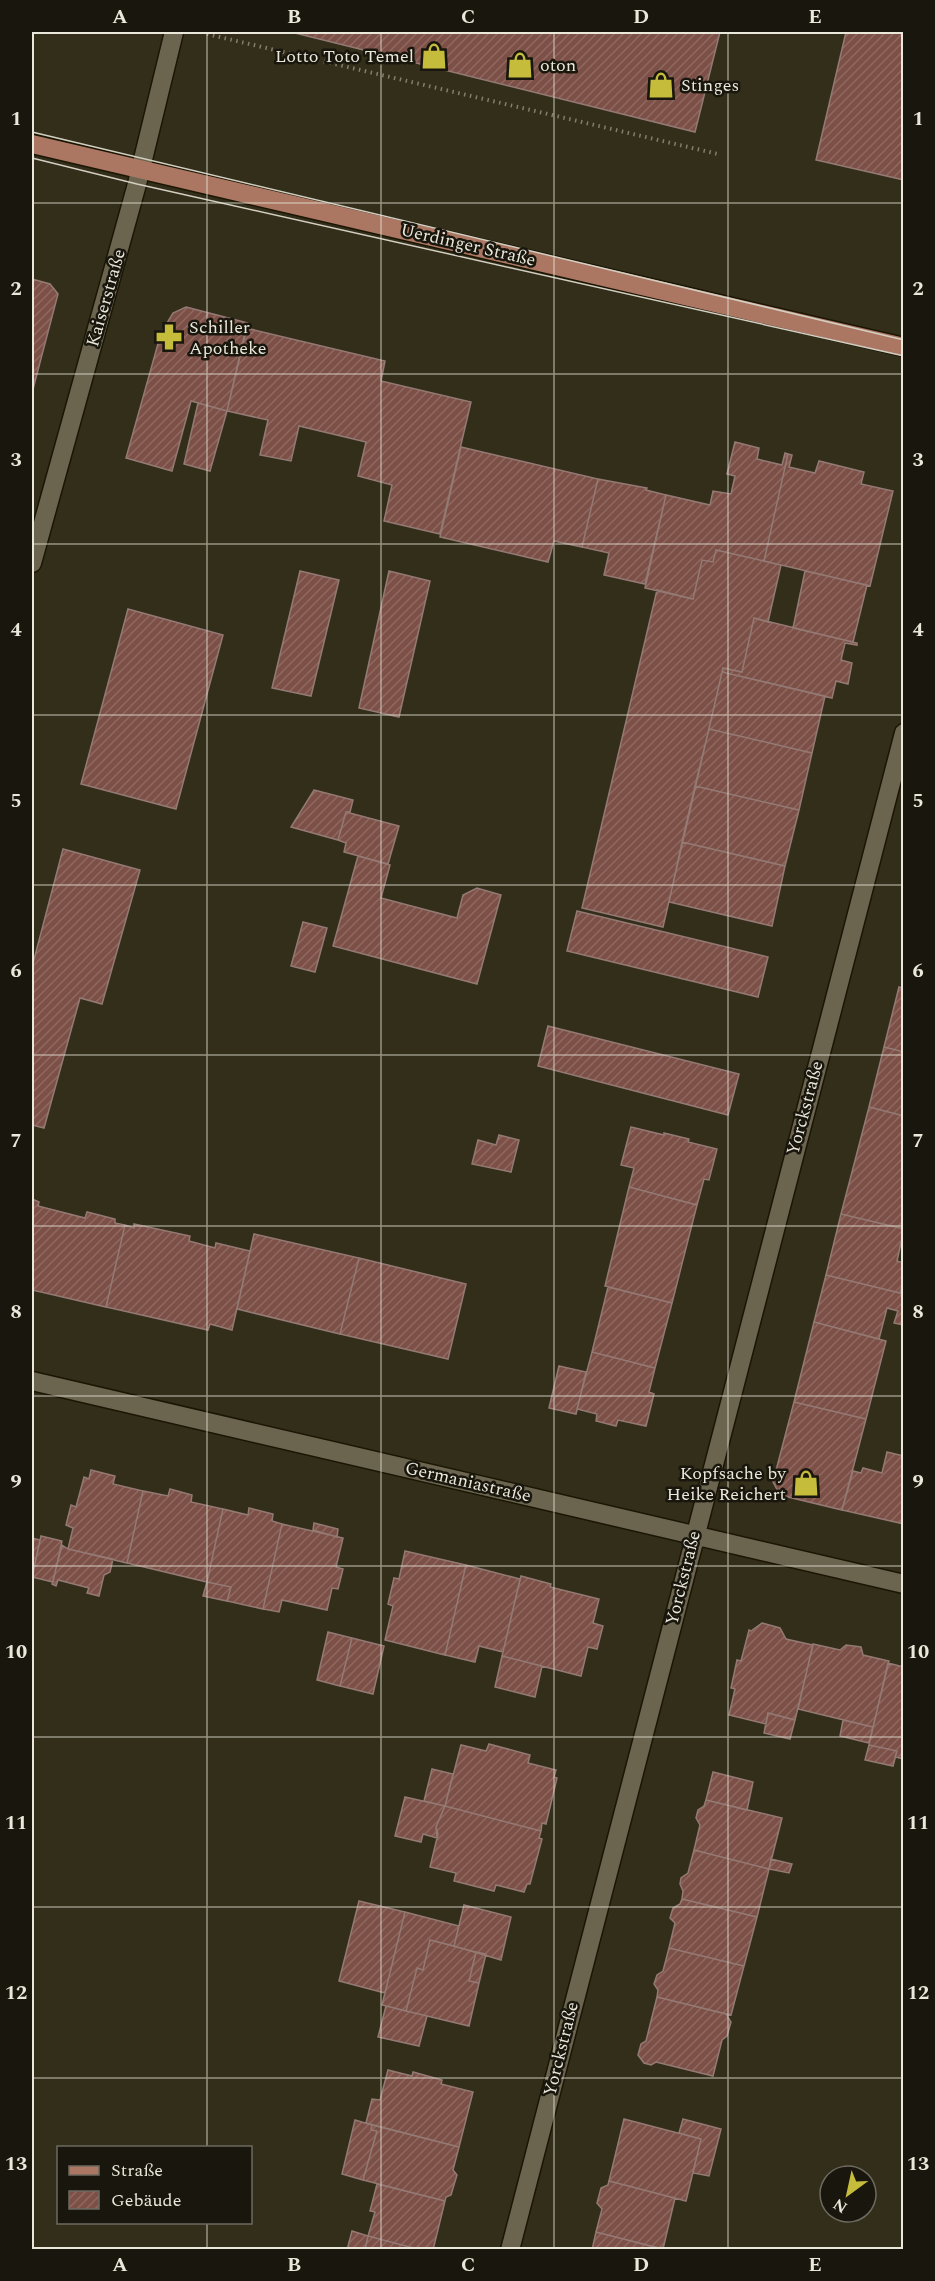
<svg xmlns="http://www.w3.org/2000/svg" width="935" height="2281" viewBox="0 0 935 2281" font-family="Spectral,serif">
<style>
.building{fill:url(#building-hatch);stroke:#947a75;stroke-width:1.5}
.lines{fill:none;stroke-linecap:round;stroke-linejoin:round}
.minor-casing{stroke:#1b1604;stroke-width:21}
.major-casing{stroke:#1b1604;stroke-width:21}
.path{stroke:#827e6d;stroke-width:4;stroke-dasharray:1.5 4.5;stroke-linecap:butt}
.minor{stroke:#6b654f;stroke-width:18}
.major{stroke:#ac7762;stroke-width:18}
.tram{stroke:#d2cfc2;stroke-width:1.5}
.grid{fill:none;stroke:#eae7db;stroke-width:1.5;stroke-opacity:0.55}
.labels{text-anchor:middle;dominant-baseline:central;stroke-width:5;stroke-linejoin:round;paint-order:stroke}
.poi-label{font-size:18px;fill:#eae7db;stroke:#19160e;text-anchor:start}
.street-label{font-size:18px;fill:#eae7db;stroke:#19160e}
.neatline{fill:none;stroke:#eae7db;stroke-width:2}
.grid-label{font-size:20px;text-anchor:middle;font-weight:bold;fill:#eae7db}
</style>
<defs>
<pattern id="building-hatch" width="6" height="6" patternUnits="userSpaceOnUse" patternTransform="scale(1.5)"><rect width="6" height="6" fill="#7c5046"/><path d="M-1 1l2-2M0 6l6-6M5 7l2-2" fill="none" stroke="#8f6960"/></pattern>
</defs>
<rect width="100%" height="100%" fill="#332e1a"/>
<path class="building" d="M291,32H720L695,132Z
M846,32H904V180L816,160Z
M32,279L50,284L58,294L32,393Z
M186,307L248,323L227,411L191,401L172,471L126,458L161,333L173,313Z
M246,328L385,361L381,381L471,402L440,534L384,521L392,485L358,476L366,442L299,426L291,461L260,455L268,420L227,411Z
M198,403L227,411L210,471L184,464Z
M735,442L759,448L757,459L782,465L785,453L788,454L764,561L716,550L713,562L702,560L693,599L645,588L666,495L710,505L713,491L731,494L735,476L727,474Z
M461,447L598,479L582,547L554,541L548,562L440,537Z
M788,454L792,455L789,467L815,473L819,461L864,472L861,484L893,491L870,586L764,561Z
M598,479L647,488L646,490L666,495L645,584L604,575L609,553L582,547Z
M716,550L781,565L768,622L754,618L742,672L723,668L663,927L582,908L657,590L693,599L702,560L713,562Z
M300,571L339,580L311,696L272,688Z
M389,571L430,581L399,717L359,708Z
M805,571L867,585L853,642L793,628Z
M128,609L223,635L176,809L81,784Z
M754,618L857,643V645L845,643L841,660L852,663L848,684L836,681L832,698L722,672L723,668L742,672Z
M722,672L825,696L812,753L709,729Z
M709,729L812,753L799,810L695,786Z
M695,786L799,810L785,866L682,842Z
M314,790L353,800L350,812H346L338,840L291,827Z
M346,812L399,826L388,864L344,852L346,843L338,840Z
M682,842L785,866L772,926L669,902Z
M63,849L140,870L102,1004L80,998L44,1128L32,1125V967Z
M358,856L390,865L381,898L457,918L463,895L477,888L501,895L477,984L333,946Z
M577,911L768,957L758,997L567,951Z
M303,922L327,928L315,972L291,966Z
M899,987L904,988V1052L884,1047Z
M548,1026L739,1074L728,1115L538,1066Z
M884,1047L904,1052V1116L869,1107Z
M869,1107L904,1116V1229L841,1214Z
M631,1127L664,1135V1133L689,1139L688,1142L717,1149L709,1180L704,1179L697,1205L629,1187L634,1168L621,1165Z
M499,1135L519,1140L511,1172L472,1164L478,1140L496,1145Z
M629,1187L697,1205L672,1303L605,1286Z
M32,1199L39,1202L38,1206L85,1218L87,1212L115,1219V1223L125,1225L106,1307L32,1290Z
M841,1214L904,1229L897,1261L904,1263V1280L900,1293L826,1275Z
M134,1224L190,1236L189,1241L215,1248L216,1243L250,1251L232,1330L210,1324L208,1330L106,1307L125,1225L134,1228Z
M254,1234L359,1258L340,1334L237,1309Z
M359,1258L466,1284L448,1359L340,1334Z
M826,1275L904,1294V1325L894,1323L898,1311L887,1308L879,1339L814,1322Z
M608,1287L672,1303L655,1368L592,1352Z
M814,1322L886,1341L866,1419L794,1402Z
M592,1352L655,1368L649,1392L654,1394L646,1426L618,1420L616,1426L596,1421L597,1414L577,1409Z
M559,1366L586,1372L576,1414L549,1408Z
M794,1402L866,1419L842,1510L780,1495L773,1482Z
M887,1452L904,1456V1524L842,1510L853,1471L861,1473L863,1468L882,1473Z
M91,1470L115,1476L113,1484L143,1491L127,1563L68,1549L73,1528L66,1525L71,1505L76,1507L84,1477L89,1479Z
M170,1489L192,1495L191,1502L223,1509L207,1582L127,1563L143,1491L168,1496Z
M249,1508L273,1514L272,1521L282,1524L263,1609L227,1601L231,1587L207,1582L223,1509L248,1515Z
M314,1523L338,1529L337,1537L313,1530Z
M282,1524L343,1538L336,1567L343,1569L338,1589L332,1588L327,1610L282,1600L279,1612L263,1609Z
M41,1536L62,1541L53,1582L32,1577Z
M32,1538L40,1540L32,1578Z
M62,1545L68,1549L113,1559L110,1572L104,1575L99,1596L87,1593L89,1588L58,1580L56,1586L52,1584Z
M405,1551L466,1565L445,1655L385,1640L393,1606L388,1604L394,1578L399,1579Z
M466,1565L520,1579L503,1652L479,1646L475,1662L445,1655Z
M521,1576L551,1584L550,1587L599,1599L593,1623L603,1626L597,1649L588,1647L581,1676L502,1656Z
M207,1582L231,1587L227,1601L203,1596Z
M762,1623L780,1628L786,1639L813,1645L795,1720L768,1713L766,1724L729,1715L735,1689L731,1688L737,1660L741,1661L749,1630L751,1631Z
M328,1632L352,1638L340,1686L317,1680Z
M352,1638L384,1646L373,1694L340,1686Z
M813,1644L840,1650L846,1645L861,1647L863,1655L889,1661L873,1727L798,1709Z
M502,1656L542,1666L535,1697L495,1687Z
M888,1663L904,1667V1759L895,1757L897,1751L869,1745Z
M768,1713L795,1720L790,1739L764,1733Z
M843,1720L873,1727L869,1743L840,1736Z
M489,1744L530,1755L528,1763L556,1770L554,1777L557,1778L546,1824L542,1823L541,1831L445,1806L461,1745L486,1751Z
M869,1745L897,1751L893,1766L865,1760Z
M432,1769L453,1774L445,1806L424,1801Z
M713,1772L753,1782L747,1810L706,1800Z
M405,1797L445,1806L436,1827L437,1838L423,1834L421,1842L395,1836Z
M706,1800L782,1818L769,1869L694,1850L700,1825L696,1818L698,1810L704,1806Z
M445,1806L541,1831L539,1838L542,1839L530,1884H527L524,1892L496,1885L494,1891L454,1881L456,1873L430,1867L438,1834L436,1827Z
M694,1850L769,1869L757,1917L682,1899L683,1891L680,1884L681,1878L688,1873Z
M771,1859L792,1864L789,1873L769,1869Z
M682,1899L757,1917L744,1966L669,1948L675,1923L670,1918L673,1908L680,1904Z
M359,1901L405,1912L385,1993L339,1981Z
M464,1905L511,1917L501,1960L454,1946Z
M405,1912L459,1926L454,1946L430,1940L423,1970L417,1968L406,2011L382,2005Z
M430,1940L476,1952L469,1981L479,1983L469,2026L406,2011L417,1968L423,1970Z
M669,1948L744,1966L731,2015L657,1997L658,1990L654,1984L657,1975L663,1971Z
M476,1952L486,1954L479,1983L469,1981Z
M657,1997L726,2014L731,2022L727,2036L722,2040L713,2076L656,2062L651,2065L644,2063L638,2055L641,2044L646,2041Z
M386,2006L427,2016L419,2046L378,2037Z
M388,2070L412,2076L413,2072L442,2080L441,2084L473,2092L459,2147L366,2123L372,2099L380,2100Z
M624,2119L701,2139L686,2201L609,2181Z
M683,2119L721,2129L709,2176L693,2173L701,2139L679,2133Z
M355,2120L372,2125L371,2130L377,2131L363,2180L342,2174Z
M372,2125L459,2147L453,2170L457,2175L451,2195L446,2197L445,2201L363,2180L377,2131L371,2130Z
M609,2181L675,2198L663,2249L596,2232L602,2209L597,2203L601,2188L608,2185Z
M377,2184L445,2201L433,2250H421L368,2236L375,2212L370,2211Z
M352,2231L368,2236L365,2250H347Z
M596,2232L662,2249L664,2250H592Z
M368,2236L421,2250H365Z"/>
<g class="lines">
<g class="minor-casing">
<path id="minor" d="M32,563L137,184L174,32
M32,1381L904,1584
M510,2250L904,733"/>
</g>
<g class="major-casing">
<path id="major" d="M32,144L904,347"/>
</g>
<path class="path" d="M207,34L718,154"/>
<use href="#minor" class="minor"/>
<use href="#major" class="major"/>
<path class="tram" d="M32,132L904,340
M32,158L137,184L904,356"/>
</g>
<path class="grid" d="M207,32V2148M381,32V2250M554,32V2250M728,32V2250M32,203H904M32,374H904M32,544H904M32,715H904M32,885H904M32,1055H904M32,1226H904M32,1396H904M32,1566H904M32,1737H904M32,1907H904M32,2078H904M207,2222V2250"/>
<defs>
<g id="shop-bare" transform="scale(2.07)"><path d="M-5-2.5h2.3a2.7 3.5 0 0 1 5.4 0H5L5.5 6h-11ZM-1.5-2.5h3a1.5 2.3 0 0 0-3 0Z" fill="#c6bc3c" stroke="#19160e" stroke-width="2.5" paint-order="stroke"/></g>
<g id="pharmacy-bare" transform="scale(2.07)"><path d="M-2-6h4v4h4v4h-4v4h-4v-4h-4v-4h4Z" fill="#c6bc3c" stroke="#19160e" stroke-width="2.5" paint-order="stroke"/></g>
</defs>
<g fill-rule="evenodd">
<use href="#shop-bare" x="434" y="56"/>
<use href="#shop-bare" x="520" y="65"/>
<use href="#shop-bare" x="661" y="85"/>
<use href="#pharmacy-bare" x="169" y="337"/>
<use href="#shop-bare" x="806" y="1483"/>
</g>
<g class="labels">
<g class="poi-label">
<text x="414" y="56" text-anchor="end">Lotto Toto Temel</text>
<text x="540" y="65">oton</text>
<text x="681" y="85">Stinges</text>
<text x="189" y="327">Schiller<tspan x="189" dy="21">Apotheke</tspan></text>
<text x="786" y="1473" text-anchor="end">Kopfsache by<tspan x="786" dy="21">Heike Reichert</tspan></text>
</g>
<g class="street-label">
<text transform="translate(468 245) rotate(13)">Uerdinger Straße</text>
<text transform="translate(106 298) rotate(-74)">Kaiserstraße</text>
<text transform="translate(805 1108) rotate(-75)">Yorckstraße</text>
<text transform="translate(468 1482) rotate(13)">Germaniastraße</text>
<text transform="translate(683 1578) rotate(-76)">Yorckstraße</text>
<text transform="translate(561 2049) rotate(-76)">Yorckstraße</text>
</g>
</g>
<rect width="935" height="2281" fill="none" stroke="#19160e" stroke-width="66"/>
<rect x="57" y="2146" width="195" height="78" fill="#19160e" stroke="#6d6a60" stroke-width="1.5"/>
<rect x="69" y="2166" width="30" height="9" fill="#ac7762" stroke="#6d6a60" stroke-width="1.5"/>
<text x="111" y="2176" font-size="18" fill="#eae7db">Straße</text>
<rect x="69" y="2191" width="30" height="18" fill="url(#building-hatch)" stroke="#6d6a60" stroke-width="1.5"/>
<text x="111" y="2206" font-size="18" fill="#eae7db">Gebäude</text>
<g transform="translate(848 2194) rotate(213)"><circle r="28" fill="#19160e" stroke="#6d6a60" stroke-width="1.5"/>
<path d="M0-4.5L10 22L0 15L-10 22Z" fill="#c6bc3c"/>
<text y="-9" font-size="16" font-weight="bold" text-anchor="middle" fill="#eae7db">N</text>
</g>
<rect x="33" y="33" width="869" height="2215" class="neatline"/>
<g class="grid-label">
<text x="120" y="23">A</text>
<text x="294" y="23">B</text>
<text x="468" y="23">C</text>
<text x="641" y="23">D</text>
<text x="815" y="23">E</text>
<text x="16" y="125">1</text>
<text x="918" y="125">1</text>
<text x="16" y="295">2</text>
<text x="918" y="295">2</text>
<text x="16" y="466">3</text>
<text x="918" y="466">3</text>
<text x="16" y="636">4</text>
<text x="918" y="636">4</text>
<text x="16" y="807">5</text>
<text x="918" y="807">5</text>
<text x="16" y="977">6</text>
<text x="918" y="977">6</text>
<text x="16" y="1147">7</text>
<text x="918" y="1147">7</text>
<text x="16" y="1318">8</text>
<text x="918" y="1318">8</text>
<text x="16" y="1488">9</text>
<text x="918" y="1488">9</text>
<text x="16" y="1658">10</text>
<text x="918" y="1658">10</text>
<text x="16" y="1829">11</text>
<text x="918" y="1829">11</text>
<text x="16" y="1999">12</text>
<text x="918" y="1999">12</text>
<text x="16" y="2170">13</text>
<text x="918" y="2170">13</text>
<text x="120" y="2271">A</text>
<text x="294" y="2271">B</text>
<text x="468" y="2271">C</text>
<text x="641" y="2271">D</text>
<text x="815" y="2271">E</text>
</g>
</svg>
